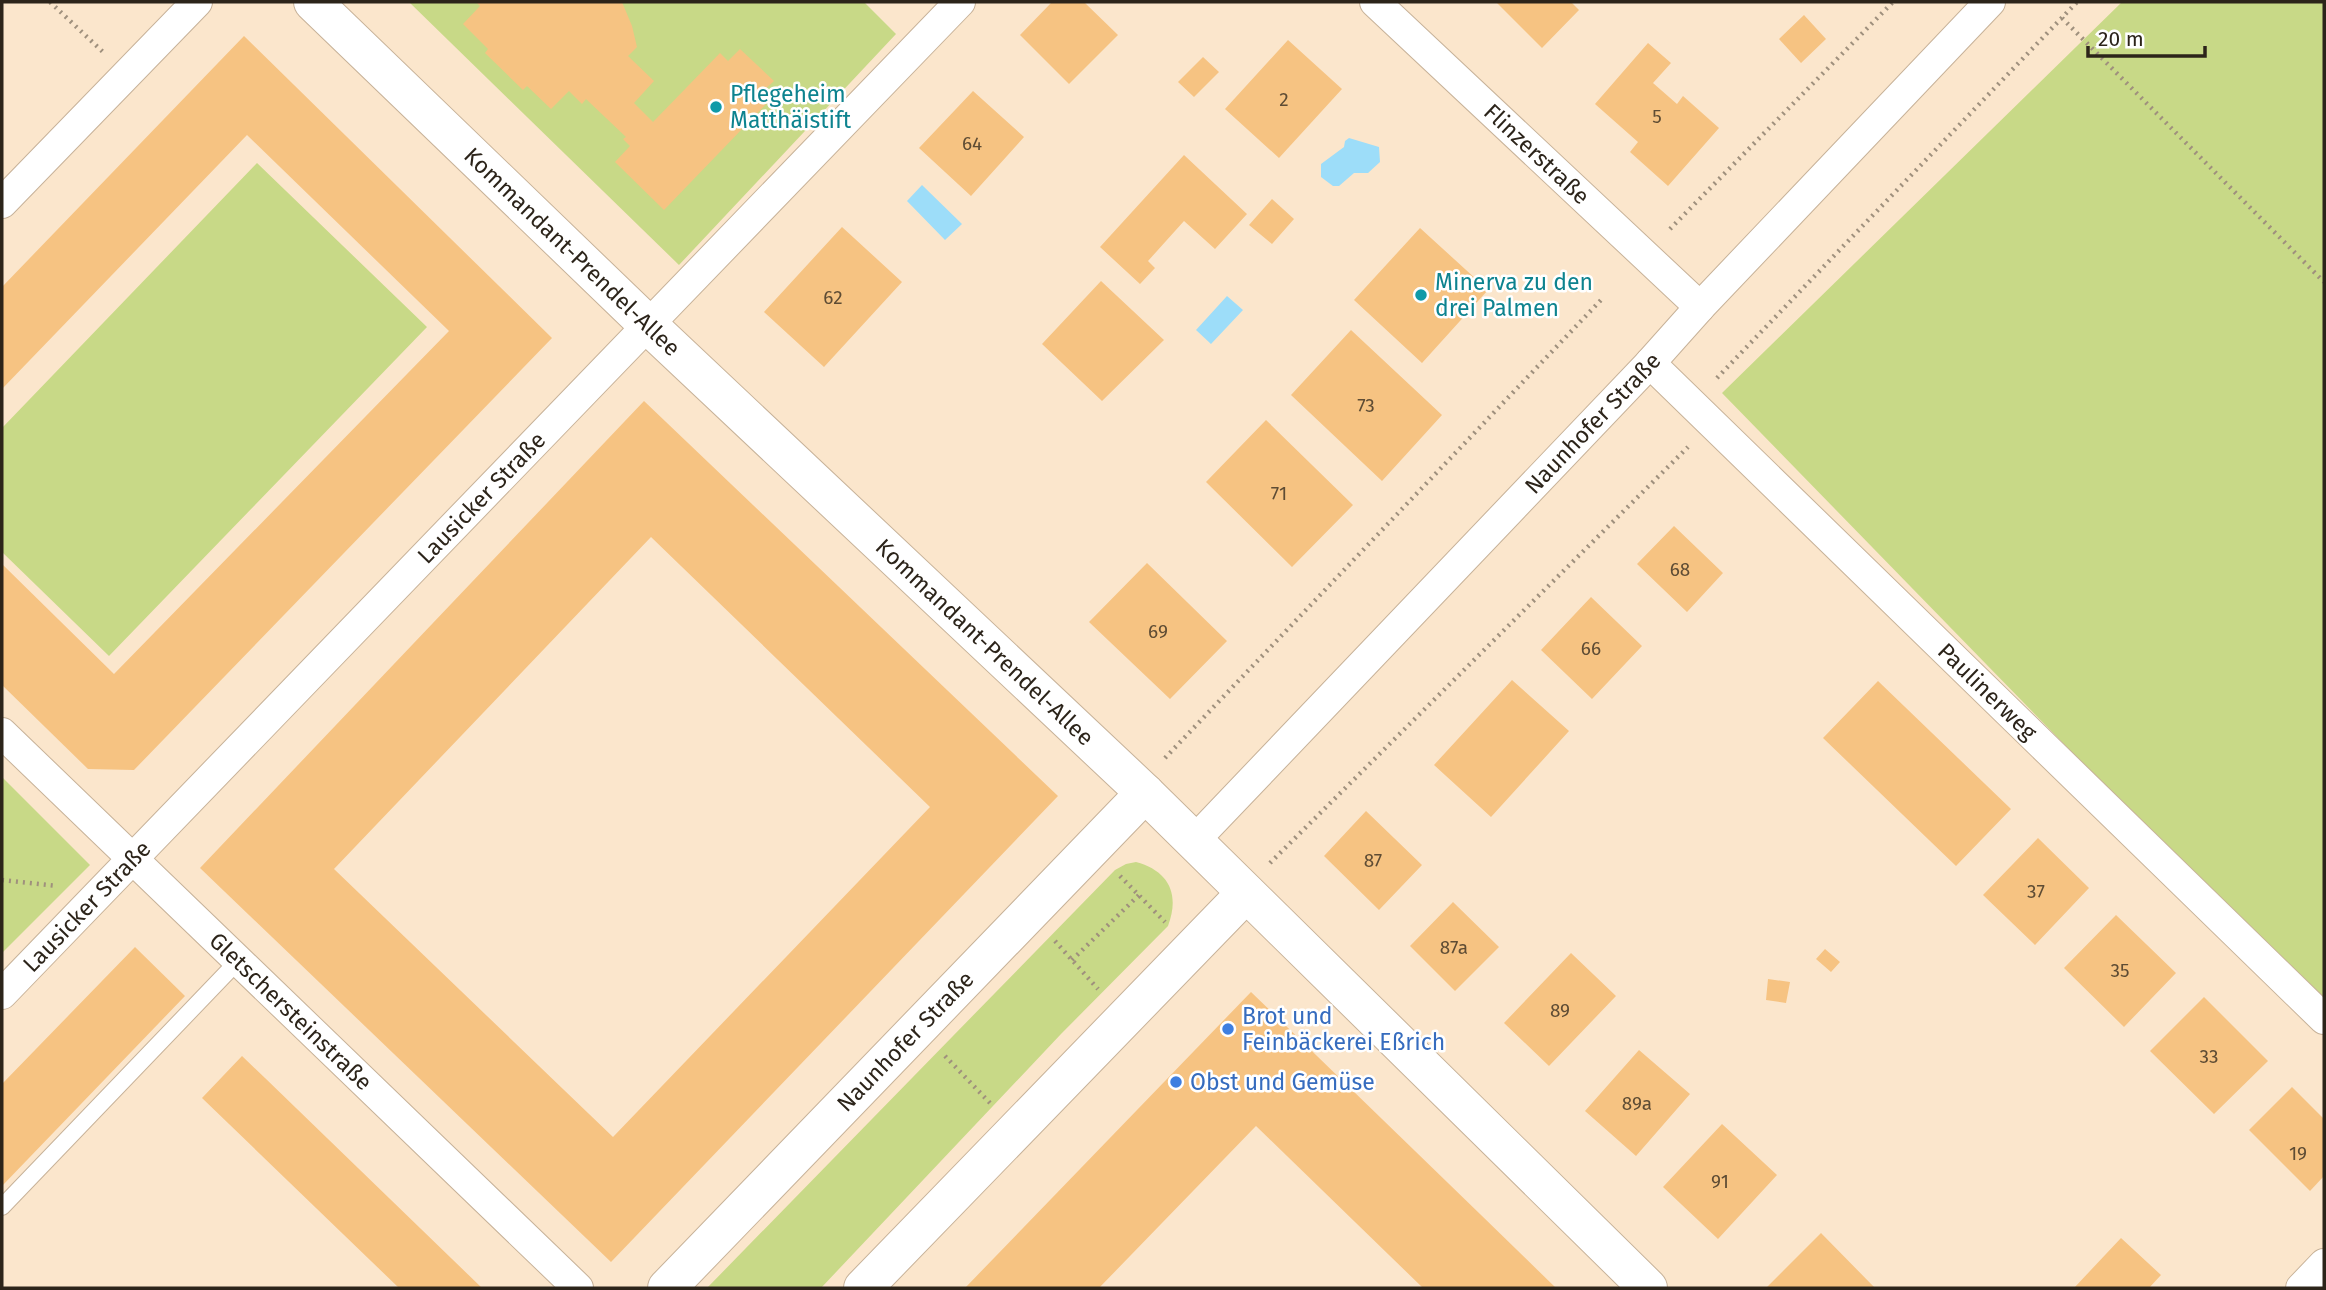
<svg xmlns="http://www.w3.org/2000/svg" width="2326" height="1290" viewBox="0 0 2326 1290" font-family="'Fira Sans',sans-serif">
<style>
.green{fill:#c8d987}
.water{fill:#9dddf9}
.building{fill:#f6c382;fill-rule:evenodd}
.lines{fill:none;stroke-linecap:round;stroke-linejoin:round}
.lane-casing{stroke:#c7b299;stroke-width:18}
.street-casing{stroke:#c7b299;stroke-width:32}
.secondary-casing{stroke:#c7b299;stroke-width:40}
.path{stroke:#9f907d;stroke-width:4.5;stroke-dasharray:2 5;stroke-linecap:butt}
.lane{stroke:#fff;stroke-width:16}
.street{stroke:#fff;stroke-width:30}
.secondary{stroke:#fff;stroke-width:38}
.culture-dot{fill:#0f9aa8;stroke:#fff;stroke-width:2.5}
.shop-dot{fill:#3f7fe0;stroke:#fff;stroke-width:2.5}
.labels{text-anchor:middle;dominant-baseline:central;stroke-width:5;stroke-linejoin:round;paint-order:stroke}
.number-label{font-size:19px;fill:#5e4c34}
.culture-label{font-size:23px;fill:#0d838f;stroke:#fff;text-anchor:start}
.street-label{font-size:23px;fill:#2c241a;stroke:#fff}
.shop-label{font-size:23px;fill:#366cbe;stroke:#fff;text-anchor:start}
</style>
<rect width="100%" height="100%" fill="#fbe6cc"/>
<path class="green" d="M409,2H864L896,34L679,265Z
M2122,2H2324V1011L1722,393Z
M257,163L427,327L109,656L2,552V428Z
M2,777L90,865L2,953Z
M1136,862C1169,871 1180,894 1168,926L1061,1034L821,1288H707L1115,870L1126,864Z"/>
<path class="water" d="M1349,138L1379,147L1380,162L1368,173H1354L1339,186H1333L1321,177V164L1344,147L1345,141Z
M922,185L962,224L945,240L907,201Z
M1227,296L1243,310L1211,344L1196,330Z"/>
<path class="building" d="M476,2H622L632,26L637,47L628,56L654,81L634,103L653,122L720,53L728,61L740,49L774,81L761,93L769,101L664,210L615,162L630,146L623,139L626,137L586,99L582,104L569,91L551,109L527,86L523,90L485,53L488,49L463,24L480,6Z
M1052,2H1084L1118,35L1069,84L1020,35Z
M1496,2H1571L1579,10L1542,48Z
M1804,15L1826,39L1801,63L1779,39Z
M244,36L552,338L134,770L88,769L2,685V564L114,674L449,331L247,135L2,389V287Z
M1288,40L1342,89L1279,158L1225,109Z
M1648,43L1671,63L1653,83L1677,104L1683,96L1719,128L1668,186L1630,152L1638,142L1595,104Z
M1203,57L1219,72L1194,97L1178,82Z
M973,91L1024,137L971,196L919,148Z
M1184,155L1247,214L1215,249L1184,221L1148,261L1155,268L1140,284L1100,247Z
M1272,199L1294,219L1272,244L1249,225Z
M842,227L902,282L824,367L764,312Z
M1420,228L1488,290L1422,363L1354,300Z
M1101,281L1164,340L1102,401L1042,344Z
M1351,330L1442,415L1382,481L1291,395Z
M644,401L1058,796L611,1262L200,868ZM651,537L930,807L613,1137L334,869Z
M1266,420L1353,505L1292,567L1206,482Z
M1674,526L1723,573L1687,612L1637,564Z
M1147,563L1227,641L1170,699L1089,622Z
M1591,597L1642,646L1592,699L1541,650Z
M1512,680L1569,731L1491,817L1434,765Z
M1878,681L2011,809L1956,866L1823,738Z
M1366,811L1422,865L1379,910L1324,856Z
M2038,838L2089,888L2035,945L1983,895Z
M1453,902L1499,947L1455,991L1410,946Z
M2116,915L2176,973L2124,1027L2064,968Z
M135,947L185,996L2,1186V1084Z
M1825,949L1840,962L1831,972L1816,959Z
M1571,953L1616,996L1549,1066L1504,1023Z
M1768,979L1790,982L1786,1003L1766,1000Z
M1251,992L1480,1214L1556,1288H1423L1256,1126L1099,1288H965Z
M2204,997L2268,1061L2214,1114L2150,1051Z
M1639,1050L1690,1094L1636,1156L1585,1111Z
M242,1056L265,1078L482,1288H399L202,1098Z
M2292,1087L2324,1119V1176L2310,1191L2249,1130Z
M1722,1124L1777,1175L1718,1239L1663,1187Z
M1821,1233L1875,1288H1766Z
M2121,1238L2161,1275L2149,1288H2074Z"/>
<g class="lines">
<g class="lane-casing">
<path id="lane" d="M2,1207L238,961"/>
</g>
<g class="street-casing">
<g id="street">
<path id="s1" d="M1375,2L1700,307"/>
<path d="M2,203L197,2"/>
<path id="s2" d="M1650,363L2324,1019"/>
<path id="s3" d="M2,733L578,1288"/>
<path id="s4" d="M1193,842L1650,363L1700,307L1990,2"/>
<path id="s5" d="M2,994L960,2"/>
<path d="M2301,1288L2324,1264"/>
</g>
</g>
<g class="secondary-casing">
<g id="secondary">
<path id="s6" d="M313,2L647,324L1145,793L1648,1288"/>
<path id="s7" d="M667,1288L1145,793"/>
<path d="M863,1288L1246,893"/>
</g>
</g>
<path class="path" d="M50,2L103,52
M2062,18L2324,282
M1670,229L1893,2
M1717,378L2077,2
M1165,758L1601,300
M1270,863L1688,447
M1120,876L1165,922
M2,880L57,886
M1055,941L1098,989
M1072,960L1139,895
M945,1056L990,1103"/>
<use href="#lane" class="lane"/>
<use href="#street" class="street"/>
<use href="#secondary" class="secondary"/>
</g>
<g class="culture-dot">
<circle cx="716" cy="107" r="7"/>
<circle cx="1421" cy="295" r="7"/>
</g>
<g class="shop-dot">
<circle cx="1228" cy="1029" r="7"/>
<circle cx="1176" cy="1082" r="7"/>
</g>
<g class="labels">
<g class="number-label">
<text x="1284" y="99">2</text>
<text x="1657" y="116">5</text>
<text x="972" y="143">64</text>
<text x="833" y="297">62</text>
<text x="1366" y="405">73</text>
<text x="1279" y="493">71</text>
<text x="1680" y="569">68</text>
<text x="1158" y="631">69</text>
<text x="1591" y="648">66</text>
<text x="1373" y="860">87</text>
<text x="2036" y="891">37</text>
<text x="1454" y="947">87a</text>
<text x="2120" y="970">35</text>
<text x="1560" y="1010">89</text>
<text x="2209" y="1056">33</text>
<text x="1637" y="1103">89a</text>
<text x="2298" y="1153">19</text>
<text x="1720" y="1181">91</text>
</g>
<g class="culture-label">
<text x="730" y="94">Pflegeheim<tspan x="730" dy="26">Matthäistift</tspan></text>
<text x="1435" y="282">Minerva zu den<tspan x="1435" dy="26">drei Palmen</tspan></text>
</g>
<g class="street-label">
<text stroke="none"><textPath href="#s1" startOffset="222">Flinzerstraße</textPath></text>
<text stroke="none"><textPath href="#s6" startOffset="360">Kommandant-Prendel-Allee</textPath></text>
<text stroke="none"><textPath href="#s4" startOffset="579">Naunhofer Straße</textPath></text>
<text stroke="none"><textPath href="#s5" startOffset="690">Lausicker Straße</textPath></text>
<text stroke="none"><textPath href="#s6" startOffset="928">Kommandant-Prendel-Allee</textPath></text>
<text stroke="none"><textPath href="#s2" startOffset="471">Paulinerweg</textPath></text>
<text stroke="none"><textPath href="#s5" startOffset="122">Lausicker Straße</textPath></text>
<text stroke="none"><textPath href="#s3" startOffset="401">Gletschersteinstraße</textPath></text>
<text stroke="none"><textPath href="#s7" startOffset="343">Naunhofer Straße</textPath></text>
</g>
<g class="shop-label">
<text x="1242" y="1016">Brot und<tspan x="1242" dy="26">Feinbäckerei Eßrich</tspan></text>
<text x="1190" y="1082">Obst und Gemüse</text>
</g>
</g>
<rect width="2326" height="1290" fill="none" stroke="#2c241a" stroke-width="7"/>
<path d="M2088 46v10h117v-10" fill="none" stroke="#2c241a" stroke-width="3.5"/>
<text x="2098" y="46" font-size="21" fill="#2c241a" stroke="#ffffff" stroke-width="5" paint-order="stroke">20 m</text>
</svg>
